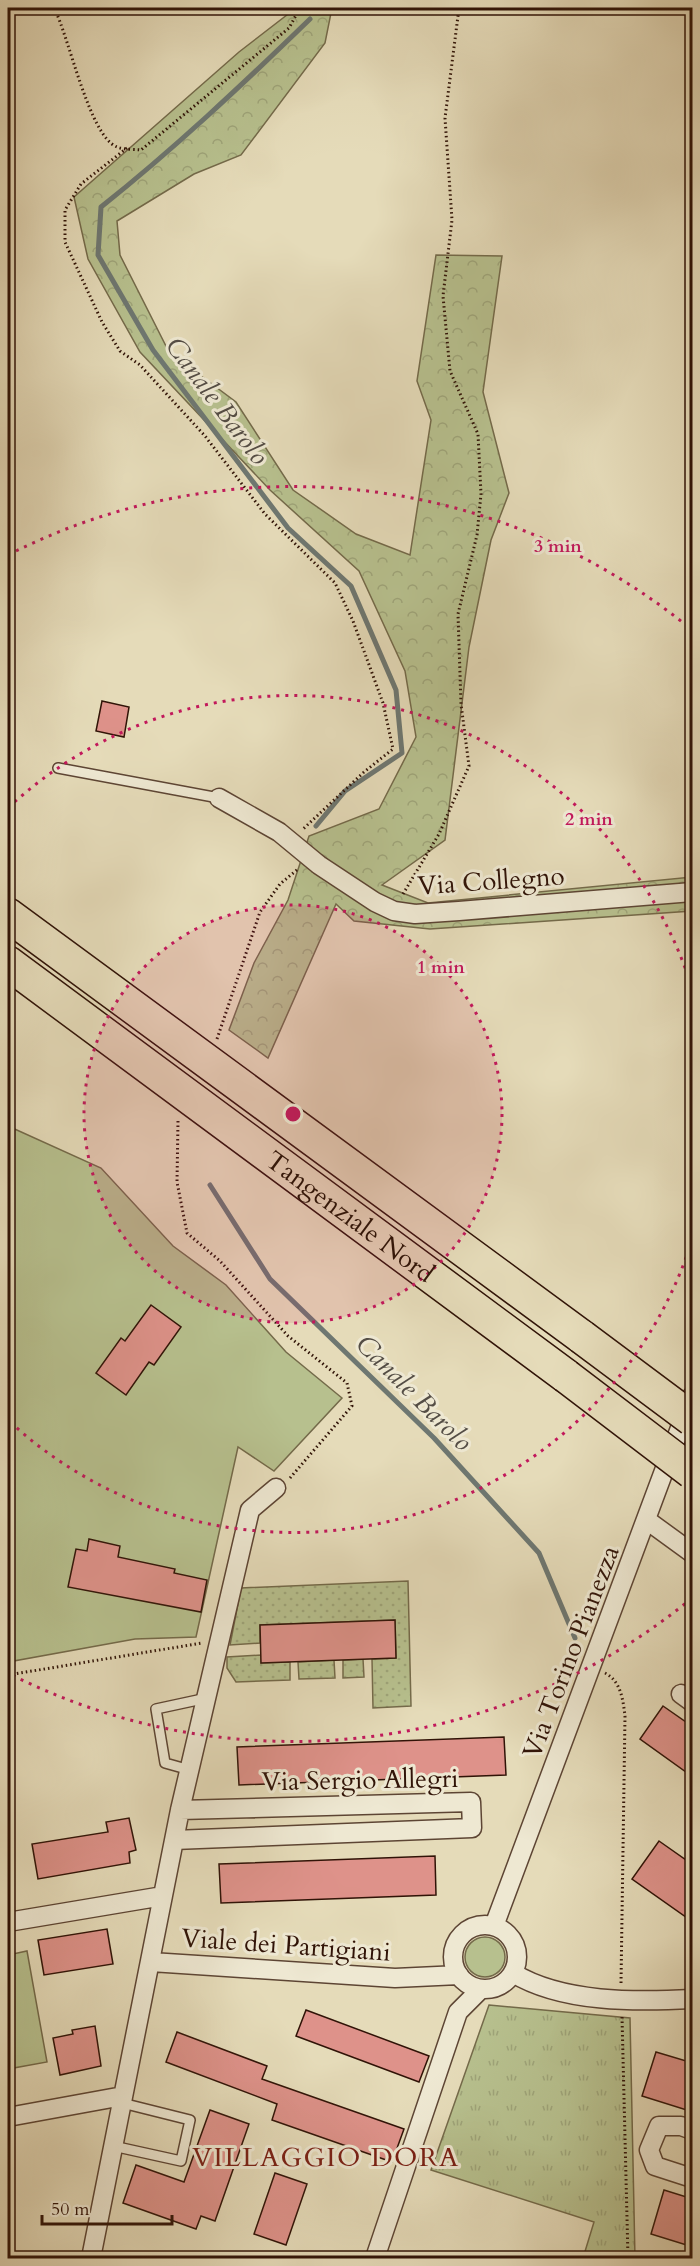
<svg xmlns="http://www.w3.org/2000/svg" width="700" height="2266" viewBox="0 0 700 2266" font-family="Cardo,serif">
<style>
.grass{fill:#b7c08e;stroke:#746a4a;stroke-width:1.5}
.forest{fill:url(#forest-crowns);stroke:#746a4a;stroke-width:1.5}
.park{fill:url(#park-tufts);stroke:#746a4a;stroke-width:1.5}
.garden{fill:url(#garden-dots);stroke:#746a4a;stroke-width:1.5}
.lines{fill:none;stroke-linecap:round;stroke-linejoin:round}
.stream{stroke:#6e7771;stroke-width:5}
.building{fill:#de928a;stroke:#301307;stroke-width:1.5}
.lane-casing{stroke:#5d4534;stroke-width:12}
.street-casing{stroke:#5d4534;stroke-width:21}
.highway-casing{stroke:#301307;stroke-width:36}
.path{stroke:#301307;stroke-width:3;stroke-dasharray:1.5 3;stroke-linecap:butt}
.lane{stroke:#eee8d2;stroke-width:9}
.street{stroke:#eee8d2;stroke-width:18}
.highway{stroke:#e5dbb9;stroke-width:33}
.highway-bridge-casing{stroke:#301307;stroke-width:36;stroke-linecap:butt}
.highway-bridge{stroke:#e5dbb9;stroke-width:33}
.ring{fill:none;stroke:#c2185b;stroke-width:3;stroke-dasharray:3 6}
.labels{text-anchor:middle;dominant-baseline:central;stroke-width:6;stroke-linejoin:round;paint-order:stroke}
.street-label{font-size:26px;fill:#301307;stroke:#eee8d2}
.water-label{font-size:27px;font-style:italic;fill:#544d45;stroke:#eee8d2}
.neighbourhood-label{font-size:27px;letter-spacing:1.5px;fill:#7a1f14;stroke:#eee8d2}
.centre{fill:#c2185b;stroke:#eee8d2;stroke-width:3}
.ring-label{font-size:18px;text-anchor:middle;font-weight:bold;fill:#c2185b;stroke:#eee8d2;stroke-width:6;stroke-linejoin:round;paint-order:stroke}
</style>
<defs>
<pattern id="forest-crowns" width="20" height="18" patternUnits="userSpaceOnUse" patternTransform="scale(1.5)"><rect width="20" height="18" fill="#b7c08e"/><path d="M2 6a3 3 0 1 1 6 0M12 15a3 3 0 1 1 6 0" fill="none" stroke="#9ea479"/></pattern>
<pattern id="park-tufts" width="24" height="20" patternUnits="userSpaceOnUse" patternTransform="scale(1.5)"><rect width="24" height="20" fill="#b7c08e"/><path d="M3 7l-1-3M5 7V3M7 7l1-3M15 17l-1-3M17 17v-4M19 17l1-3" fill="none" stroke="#9ea479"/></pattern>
<pattern id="garden-dots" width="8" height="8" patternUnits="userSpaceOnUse" patternTransform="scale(1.5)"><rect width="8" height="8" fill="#b7c08e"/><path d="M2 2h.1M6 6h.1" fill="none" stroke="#9ea479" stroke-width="1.8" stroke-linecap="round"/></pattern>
</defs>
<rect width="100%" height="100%" fill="#e5dbb9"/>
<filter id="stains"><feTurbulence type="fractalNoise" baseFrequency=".00333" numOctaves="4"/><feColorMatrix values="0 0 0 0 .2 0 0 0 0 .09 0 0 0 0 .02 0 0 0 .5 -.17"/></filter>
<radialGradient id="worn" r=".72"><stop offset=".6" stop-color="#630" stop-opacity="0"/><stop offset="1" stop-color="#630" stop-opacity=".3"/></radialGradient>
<path class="grass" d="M8,1126L101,1168L173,1246L226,1285L286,1352L342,1398L274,1471L238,1447L196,1637L135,1639L8,1662Z
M465 1957a20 20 0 1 1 40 0a20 20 0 1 1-40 0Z
M27,1951L47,2062L8,2069V1955Z"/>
<path class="forest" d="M291,8H332L325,43L241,155L194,174L117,221L120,255L169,352L236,402L293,490L356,534L410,555L431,420L417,381L436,255L502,256L483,392L509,493L491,540L469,647L445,840L382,885L428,903L692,877V911L430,929L354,921L336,904L268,1058L229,1030L254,963L288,900L309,836L379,809L416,737L405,671L359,571L270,490L140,352L88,259L74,197L239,52L292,11Z"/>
<path class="park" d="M489,2005L630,2018L635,2258H583L594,2222L431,2170Z"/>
<path class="garden" d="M408,1581L411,1706L373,1708L372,1659L396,1658L395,1620L260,1625V1643L230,1645L241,1588Z
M261,1655V1663L290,1662V1680L236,1682L227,1668V1657Z
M363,1659L364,1677L343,1678V1660Z
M334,1660L335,1678L299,1679L298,1662Z"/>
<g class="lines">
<path class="stream" d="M310,19C242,85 174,149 101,207L98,255L153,350L288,528L351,586L396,690L402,753L345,791L316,826
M210,1185L270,1279L434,1438L539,1553L575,1638"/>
</g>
<path class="building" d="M102,701L129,707L124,737L96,731Z
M151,1305L181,1327L154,1365L149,1362L126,1395L96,1373L121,1338L125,1341Z
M89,1539L120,1546L118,1557L175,1569L174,1573L207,1580L201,1612L68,1587L76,1549L87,1551Z
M395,1620L396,1658L261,1663L260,1625Z
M663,1706L693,1727V1777L640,1739Z
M504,1737L506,1775L239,1785L237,1747Z
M129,1818L136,1850L129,1852L130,1863L38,1879L32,1844L108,1832L106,1822Z
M659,1841L693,1865V1922L632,1879Z
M435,1856L436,1895L221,1903L219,1864Z
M107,1929L113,1964L44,1975L38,1940Z
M306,2010L429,2056L419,2082L296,2036Z
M95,2026L101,2066L60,2075L53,2038L73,2034L72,2030Z
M177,2032L267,2066L262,2079L404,2129L392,2162L272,2120L277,2104L166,2062Z
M656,2052L693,2063V2112L642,2096Z
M210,2110L249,2124L215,2221L201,2216L196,2229L123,2203L136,2165L184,2182Z
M275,2173L307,2184L286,2245L254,2234Z
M664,2190L693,2199V2247L651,2234Z"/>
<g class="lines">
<g class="lane-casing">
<path id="lane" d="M58,768L219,798
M190,1770L165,1763L156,1709L207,1698
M113,2146L181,2161L190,2120L122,2103"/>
</g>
<g class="street-casing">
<path id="street" d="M219,798L279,832L319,865L375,902L394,911L415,914L459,911L692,892
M648,1521L692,1553
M681,1694L692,1702
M174,1840L472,1828L471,1802L180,1810
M8,1922L163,1896
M453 1957a32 32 0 1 1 64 0a32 32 0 1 1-64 0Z
M494,1926L692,1396
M151,1962L395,1978L459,1975
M513,1973C562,2003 636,2002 692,1999
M8,2117L123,2096
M692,2130L681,2126H659L649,2150L655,2166L692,2178
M91,2258L180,1810L250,1510L276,1488
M375,2258L458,2012L481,1989"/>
</g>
<g class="highway-casing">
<g id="highway">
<path d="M8,915L582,1337"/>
<path id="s1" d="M8,963L566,1376"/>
</g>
</g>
<path class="path" d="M54,8C69,36 89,136 117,147C124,150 134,149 141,150L289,28L300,8
M127,148L81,184L65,210V242L102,322L120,351L140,365L205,436L265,514L335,583L353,621L383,703L393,749L364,772L302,830
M403,894L439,834L469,766L461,704L458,614L477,535L481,494L478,434L450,371L443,296L452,220L445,118L459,8
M217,1039L260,912L280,884L298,869
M178,1121L177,1182L187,1233L220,1261L288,1336L347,1383L352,1406L290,1478
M605,1673C621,1681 623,1700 625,1716L621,1983
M8,1675L202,1643
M622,2017L628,2258"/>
<use href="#lane" class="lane"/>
<use href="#street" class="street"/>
<use href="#highway" class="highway"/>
<g class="highway-bridge-casing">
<path id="highway-bridge" d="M582,1337L692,1419
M566,1376L692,1472"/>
</g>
<use href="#highway-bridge" class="highway-bridge"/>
</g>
<circle cx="293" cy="1114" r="209" fill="#c2185b" fill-opacity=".12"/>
<g class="ring">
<circle cx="293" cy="1114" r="209"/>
<path d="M692 1240A418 418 0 0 1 8 1420M8 808A418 418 0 0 1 692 988"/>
<path d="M692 1598A627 627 0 0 1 8 1673M8 555A627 627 0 0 1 692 630"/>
</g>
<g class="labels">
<g class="street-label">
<text transform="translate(491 881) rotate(-4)">Via Collegno</text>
<text stroke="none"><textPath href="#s1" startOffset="426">Tangenziale Nord</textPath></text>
<text transform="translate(571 1652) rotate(-69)">Via Torino Pianezza</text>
<text transform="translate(360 1780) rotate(-1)">Via Sergio Allegri</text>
<text transform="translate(286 1945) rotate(4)">Viale dei Partigiani</text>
</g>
<g class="water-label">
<text transform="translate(217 401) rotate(53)">Canale Barolo</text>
<text transform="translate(414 1393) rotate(45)">Canale Barolo</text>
</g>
<g class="neighbourhood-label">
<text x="326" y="2157">VILLAGGIO DORA</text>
</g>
</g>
<circle cx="293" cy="1114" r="9" class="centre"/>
<g class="ring-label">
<text x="558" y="552">3 min</text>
<text x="589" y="825">2 min</text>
<text x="441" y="973">1 min</text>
</g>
<rect width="700" height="2266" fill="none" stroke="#e5dbb9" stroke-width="30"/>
<rect x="9" y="9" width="682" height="2248" fill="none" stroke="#301307" stroke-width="3"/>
<rect x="15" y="15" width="670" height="2236" fill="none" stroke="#301307" stroke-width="1.5"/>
<path d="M42 2215v9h130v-9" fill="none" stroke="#301307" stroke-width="3"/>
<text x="51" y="2215" font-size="18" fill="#301307" stroke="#eee8d2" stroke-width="4.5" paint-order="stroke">50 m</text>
<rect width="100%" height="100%" filter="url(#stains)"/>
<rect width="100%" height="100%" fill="url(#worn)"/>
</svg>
